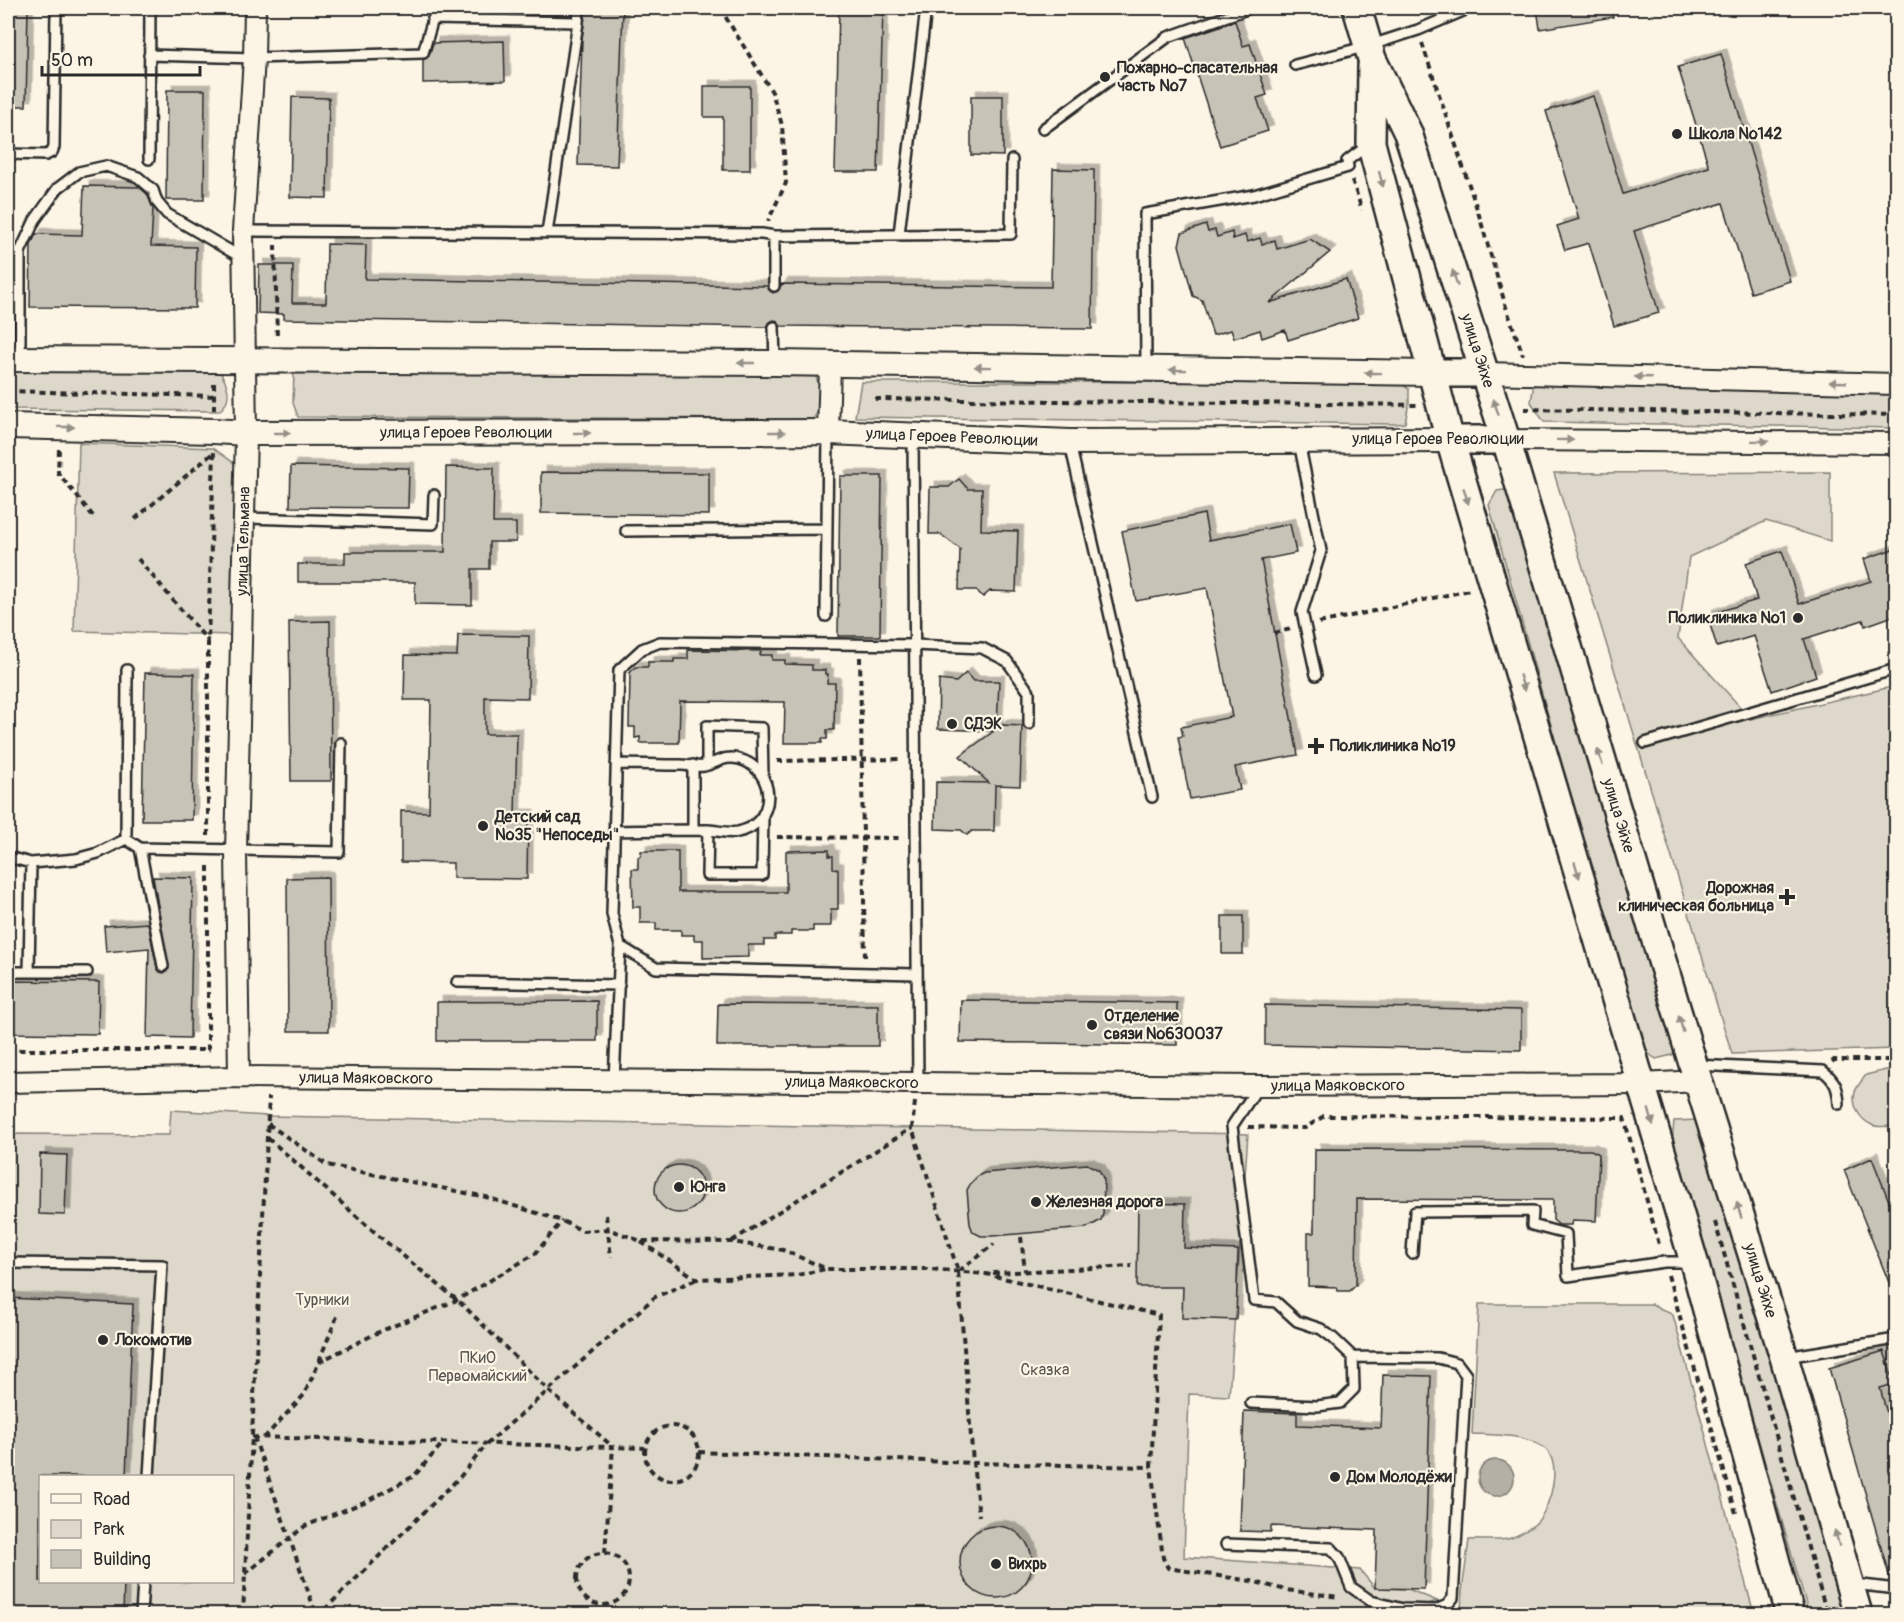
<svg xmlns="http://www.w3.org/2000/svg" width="1904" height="1622" viewBox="0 0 1904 1622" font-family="Pangolin,sans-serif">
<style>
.green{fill:#ded8ca;stroke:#84827a;stroke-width:1.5;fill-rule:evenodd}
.water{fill:#b4b0a5;stroke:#7d7b74;stroke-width:1.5}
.building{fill:#c8c3b7;stroke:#2b2b2b;stroke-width:1.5;filter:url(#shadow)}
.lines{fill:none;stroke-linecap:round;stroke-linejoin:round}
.service-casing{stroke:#2b2b2b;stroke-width:14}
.minor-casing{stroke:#2b2b2b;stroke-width:24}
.tertiary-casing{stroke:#2b2b2b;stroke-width:28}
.secondary-casing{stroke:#2b2b2b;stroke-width:32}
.path{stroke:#2b2b2b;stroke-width:4;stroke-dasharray:6 4.5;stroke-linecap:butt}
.service{stroke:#fcf5e5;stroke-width:9}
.minor{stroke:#fcf5e5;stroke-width:20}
.tertiary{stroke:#fcf5e5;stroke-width:24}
.secondary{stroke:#fcf5e5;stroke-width:27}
.oneway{fill:#949088}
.poi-dot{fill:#2b2b2b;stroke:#fcf5e5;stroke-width:2}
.labels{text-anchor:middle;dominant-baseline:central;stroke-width:4.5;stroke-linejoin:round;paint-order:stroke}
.poi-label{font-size:16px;font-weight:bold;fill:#2b2b2b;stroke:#fcf5e5;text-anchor:start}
.street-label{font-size:16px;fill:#2b2b2b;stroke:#fcf5e5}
.park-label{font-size:16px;fill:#585653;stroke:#fcf5e5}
</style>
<defs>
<filter id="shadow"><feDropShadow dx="5.5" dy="-5.5" stdDeviation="0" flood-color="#0004"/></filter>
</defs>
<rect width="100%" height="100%" fill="#fcf5e5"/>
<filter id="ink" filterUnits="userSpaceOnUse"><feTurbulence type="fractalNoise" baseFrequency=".0167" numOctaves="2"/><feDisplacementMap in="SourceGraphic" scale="12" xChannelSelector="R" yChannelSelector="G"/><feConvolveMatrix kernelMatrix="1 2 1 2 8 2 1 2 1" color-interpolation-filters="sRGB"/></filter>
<g filter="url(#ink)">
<path class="green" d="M8,367L207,370L220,372C229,386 233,400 219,411L8,409Z
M294,370L815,375C823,392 825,404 813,419L298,417L293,403Z
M861,382H1398L1409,389V403L1405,423L1396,424L855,417Z
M1534,383L1896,392V428L1544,422L1531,402Z
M79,443L213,448L238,466L233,635L74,631Z
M1830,472V541L1766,521L1689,557L1678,638L1751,719L1896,686V1049L1732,1054L1554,473Z
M1510,489L1682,1046L1672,1055L1656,1059L1642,1049L1489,505L1497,491Z
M1886,1070L1896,1071V1126C1889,1126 1878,1128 1872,1125C1860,1120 1851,1105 1855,1092C1857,1086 1862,1080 1866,1075Z
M171,1110L268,1116L1248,1134L1229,1396L1189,1394L1184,1557L1360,1570L1375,1588L1408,1589L1437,1601L1409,1610L1410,1614H8V1134L169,1135ZM40,1476H232V1582H40Z
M1698,1120L1705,1131L1843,1614H1809L1672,1144L1674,1121Z
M1479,1304H1652L1673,1315L1754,1614H1461L1462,1591L1469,1540C1480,1539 1502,1542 1511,1538C1519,1535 1533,1527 1538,1521C1551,1505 1563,1463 1544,1448C1525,1434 1495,1435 1472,1434Z"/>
<path class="water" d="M1478 1478a18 18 0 1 1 36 0a18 18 0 1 1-36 0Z"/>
<path class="building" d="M8,8H28L26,106H8Z
M586,8H623L617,166L578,165L582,39Z
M839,8H883L878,172H835Z
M1537,8H1612L1613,17L1540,29Z
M1235,21L1243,46L1250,44L1267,95L1257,98L1268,131L1220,146L1185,38Z
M504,41L505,81L423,83V60L429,56L433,43Z
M1721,54L1790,281L1751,293L1723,203L1634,231L1659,313L1614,326L1589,243L1565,250L1557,226L1579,219L1546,111L1593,96L1623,194L1709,167L1678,67Z
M704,86H750V170H723V117H704Z
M167,90H205L204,200H166Z
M971,96H1003V156L971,155Z
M292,97L329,98L327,198L290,197Z
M1053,169L1094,170L1092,329L780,326L778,321L774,320L770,322L767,327L284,319V314L258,313L259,265H293L292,303H326L327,244L366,245L365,279L767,286L769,290L773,293L778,291L782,284L1051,287Z
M84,186L139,187L147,194L153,208L151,246L196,247L195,308L30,307L31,245L36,234L82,235Z
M1206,225L1208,232L1215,230L1217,237L1232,232L1233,239L1245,235L1247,242L1260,238L1262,244L1275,240L1277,249L1310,239L1330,252L1269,303L1346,279L1358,318L1288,340L1285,330L1262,338L1260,330L1234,338L1231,330L1213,335L1202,300L1193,296L1179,245L1182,233Z
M291,466L409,468L408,508L290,507Z
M446,467L494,468L493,523H516V542H489V569H472V605L415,604V582H298V564H345V552H445Z
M541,472L709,473V515L541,513Z
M840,476H882L880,636H838Z
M959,479L968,489H982L981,530L1018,531L1016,592L990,591L983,597L976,590H959L960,549L940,534H929L930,487H949Z
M1204,514L1209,540L1290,524L1296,553L1261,560L1298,755L1235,767L1240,790L1190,799L1178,737L1183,736L1181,727L1232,717L1207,588L1136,601L1122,531Z
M1896,548V615L1865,626L1863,620L1804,639L1816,676L1772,691L1754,636L1717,647L1707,615L1757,600L1746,563L1782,551L1799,604L1871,581L1864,559Z
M330,621L331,781H291L289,622Z
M458,635L529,636L528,698L485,697V734H517L515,815H528L527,879L453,878V863L401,862V811L429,812L431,700H404L405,655L457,656Z
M688,650L761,651L760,655H772V660H785V664L812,665V670H825V674H828L827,683H835L834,730H827V739H822V743H784L785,702L680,701L679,743H640V737L635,738V727H629L630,673L635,667H648V662H674V659H688Z
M145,673L194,674L192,820H142Z
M966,673L973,681H999L997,729L1002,725L1022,726L1020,786L995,785L994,831H972L967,835L961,830L935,829L936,782L989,783L960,756L994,731L938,729L939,680L956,682Z
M829,850V856H833V868L838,869V909H831V926H813V931H791V935H775V940H764V945H748V957L703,958V940H694V935H681V930H656V923H640V907H633L632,869H638V857L641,856V851H678V892H786V851Z
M153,877L193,878L190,1038L147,1037L149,948L106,952L104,926L148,923L157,968L160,972L164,973L169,969Z
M328,877L329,1031H288L287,878Z
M1222,916H1243V954H1222Z
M8,981L99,982L98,1034L8,1033Z
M961,1000L1177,1003V1045L960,1042Z
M597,1001V1041H437V1002Z
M718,1004L878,1005V1046H717Z
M1265,1005L1521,1010V1050L1265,1045Z
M1315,1149L1591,1150L1599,1154L1596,1221L1572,1220L1571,1225H1559L1553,1220V1200L1357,1199L1356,1285L1350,1291H1338L1337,1287L1308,1286V1233H1314Z
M40,1154L67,1155L65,1215L39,1214Z
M1872,1158L1896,1219V1300L1844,1170Z
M1087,1164L1099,1170L1104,1180L1103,1214L1101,1220L1094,1224L1086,1228L993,1236H981L973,1232L970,1224L967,1190L971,1183L978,1176L984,1173Z
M655 1189a24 24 0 1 1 48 0a24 24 0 1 1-48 0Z
M1138,1203L1185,1204L1184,1248L1238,1250L1236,1320L1182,1318L1183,1287H1137Z
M8,1298L133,1304L126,1476H40V1581H124L123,1614H8Z
M1884,1351L1894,1384L1880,1388L1896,1446V1582H1891L1829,1368Z
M1383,1375L1431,1376L1424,1589L1375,1588L1377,1530L1271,1526V1532L1240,1531L1244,1411L1297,1413V1425L1381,1428Z
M960 1562a36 36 0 1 1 72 0a36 36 0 1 1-72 0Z"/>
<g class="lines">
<g class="service-casing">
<path id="service" d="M149,55L254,58L423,53L433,19L578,22
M1295,65L1368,46L1418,30L1470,8
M1043,129L1168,37L1250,8
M8,154L46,155L52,152L54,147L56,8
M149,159L150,8
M243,231L762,234L774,236L1011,234L1012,160
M547,233L578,22L579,8
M899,234L926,8
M774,236V286
M8,252H20V359
M20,252L35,220L58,188L79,172L106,166L138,177L153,190L157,202L167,214L244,259
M774,327L775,361
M1146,367L1145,214L1254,195L1348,167L1347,161L1368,145
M913,435L918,1084
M1299,442L1321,551L1302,612L1316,675
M1070,444L1152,797
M244,518L433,524L434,495
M626,531L826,529
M826,616L828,434
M127,670L126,839L140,848L339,852L341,743
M1645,743L1896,669
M707,764V726L762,728L763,776
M693,830V765
M708,830L707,875H762L763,814
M614,831C645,830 676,830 706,830C717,830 728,834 738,832C742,831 748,829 751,827C779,809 770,767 739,759C725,755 717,763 704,766C697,767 688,765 681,765C659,765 638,764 616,764
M140,848L163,966
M8,857L31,863L76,859L98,853L126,839
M8,972H87
M29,972L31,863
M916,974L656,968L620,946L612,914L619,670L642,649L660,642L914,645L982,648L1007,661L1029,692V724
M457,982L619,985
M1695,1065L1823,1071C1836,1081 1838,1089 1839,1104
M614,1081L620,946
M1258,1087L1232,1126L1254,1300L1276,1302L1297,1321L1321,1329L1333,1338L1353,1357L1438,1358L1457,1363L1466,1375L1453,1598L1447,1605L1436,1610L1437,1614
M1412,1253L1415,1212L1533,1211L1532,1225L1566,1234L1568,1276L1664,1262H1691
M8,1263L162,1265L149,1476
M1786,1357L1896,1339
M1251,1403L1317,1406L1340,1403L1354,1389L1353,1357
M1226,1544L1331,1548L1339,1557L1351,1587L1371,1601L1403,1609L1436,1610
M1854,1584L1896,1589
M141,1614L143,1582"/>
</g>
<g class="minor-casing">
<g id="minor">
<path d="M1485,373L1896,384"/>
<path d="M828,432L830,365"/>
<path d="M1506,440L1896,443"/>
<path id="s1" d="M239,1077L236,851L246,433L243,231L254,58L255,8"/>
<path id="s2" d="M8,1082L239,1077L1258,1086L1641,1084L1699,1081"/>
</g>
</g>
<g class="tertiary-casing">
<g id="tertiary">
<path d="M8,359L775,363L1431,373"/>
<path id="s3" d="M8,426L214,431L246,433L828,432L1070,442L1450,440"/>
</g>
</g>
<g class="secondary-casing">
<g id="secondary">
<path id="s4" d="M1357,8L1372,59L1408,133L1506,440L1693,1064L1784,1357L1858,1614"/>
<path d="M1372,66L1371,143L1450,440L1694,1262L1790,1614"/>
<path d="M1431,373H1485"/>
<path d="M1450,440H1506"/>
</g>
</g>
<path class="path" d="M720,8L772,92L782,125L786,183L768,221
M1422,43L1479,215L1506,307L1523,355
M1352,180L1362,210
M275,245L277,339
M8,391L214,396
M875,399L1419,405
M1524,409L1896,415
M214,410V382
M59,449L58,473L93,516
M135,519L213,453
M138,559L208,641
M1319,623L1470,590
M1274,633L1291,629
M860,657L865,959
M777,761L901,759
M208,836V641L214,451
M777,837L902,838
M8,1050H208V862
M1832,1062L1834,1060H1896
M915,1102L912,1128L958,1271L973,1463L979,1516
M268,1124L327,1165L486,1197L562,1221L583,1231L608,1229L641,1241L732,1242L783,1250L827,1269H929L986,1274L1159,1315L1151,1467L1163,1558L1168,1568L1251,1581L1286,1590L1340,1597
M1248,1127L1305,1128L1324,1116L1624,1118L1660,1248
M268,1138L379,1236L462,1304L549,1391L613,1447
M606,1215L611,1257
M1715,1222L1827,1614
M1021,1237L1025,1271
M732,1241L912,1128
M641,1242L697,1279L797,1275L826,1269
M959,1271L994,1244
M993,1273L1132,1266
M1668,1275L1736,1513
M319,1361L338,1314
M645 1453a27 27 0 1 1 54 0a27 27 0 1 1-54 0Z
M252,1437L645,1448
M254,1437L316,1614
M264,1438L304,1395L319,1362L381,1331L457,1300L535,1254L562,1221
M699,1452L973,1463L1151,1467
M577 1579a26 26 0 1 1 52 0a26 26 0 1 1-52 0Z
M605,1553L613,1447
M245,1574L305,1526L367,1501L414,1476L443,1443
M243,1614L269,1097
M315,1614L324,1610L460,1477L487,1444L655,1297L697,1279"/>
<use href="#service" class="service"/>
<use href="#minor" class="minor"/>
<use href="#tertiary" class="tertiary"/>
<use href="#secondary" class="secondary"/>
</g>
<defs><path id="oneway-solid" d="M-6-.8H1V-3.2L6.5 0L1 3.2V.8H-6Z" transform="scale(1.5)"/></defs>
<g class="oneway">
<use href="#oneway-solid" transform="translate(1381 179) rotate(75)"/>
<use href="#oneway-solid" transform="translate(1455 278) rotate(-108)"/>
<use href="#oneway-solid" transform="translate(746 363) rotate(-180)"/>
<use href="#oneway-solid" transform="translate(983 367) rotate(-179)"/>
<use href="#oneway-solid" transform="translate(1178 370) rotate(-179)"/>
<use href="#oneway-solid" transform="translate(1373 373) rotate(-179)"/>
<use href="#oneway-solid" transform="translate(1643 377) rotate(-178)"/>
<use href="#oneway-solid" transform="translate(1838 382) rotate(-178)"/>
<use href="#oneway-solid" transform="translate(1496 407) rotate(-108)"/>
<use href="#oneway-solid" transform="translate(66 427) rotate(1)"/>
<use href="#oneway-solid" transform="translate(777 432)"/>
<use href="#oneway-solid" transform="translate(282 433)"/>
<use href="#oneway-solid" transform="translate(582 433)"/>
<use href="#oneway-solid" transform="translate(1565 440) rotate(1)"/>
<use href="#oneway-solid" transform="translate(1760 441) rotate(1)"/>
<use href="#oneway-solid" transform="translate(1466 496) rotate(73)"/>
<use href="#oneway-solid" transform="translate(1522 683) rotate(73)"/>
<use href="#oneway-solid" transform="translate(1600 757) rotate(-107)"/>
<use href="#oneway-solid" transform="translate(1577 870) rotate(73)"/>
<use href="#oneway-solid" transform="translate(1681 1024) rotate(-107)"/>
<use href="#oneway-solid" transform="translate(1651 1117) rotate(74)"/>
<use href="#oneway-solid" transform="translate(1739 1210) rotate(-107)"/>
<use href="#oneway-solid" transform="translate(1837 1538) rotate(-106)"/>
</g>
</g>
<g class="poi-dot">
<circle cx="1105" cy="77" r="6"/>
<circle cx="1677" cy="134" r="6"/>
<circle cx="1798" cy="618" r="6"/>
<circle cx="952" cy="724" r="6"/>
<path d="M1313 737h6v6h6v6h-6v6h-6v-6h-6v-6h6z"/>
<circle cx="483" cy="826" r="6"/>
<path d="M1784 888h6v6h6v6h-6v6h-6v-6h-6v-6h6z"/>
<circle cx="1092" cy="1025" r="6"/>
<circle cx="679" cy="1187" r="6"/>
<circle cx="1036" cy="1202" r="6"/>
<circle cx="103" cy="1340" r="6"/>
<circle cx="1335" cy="1477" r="6"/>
<circle cx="996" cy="1564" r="6"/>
</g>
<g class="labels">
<g class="poi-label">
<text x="1117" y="68">Пожарно-спасательная<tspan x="1117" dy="18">часть №7</tspan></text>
<text x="1689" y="134">Школа №142</text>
<text x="1786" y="618" text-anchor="end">Поликлиника №1</text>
<text x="964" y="724">СДЭК</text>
<text x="1330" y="746">Поликлиника №19</text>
<text x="495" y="817">Детский сад<tspan x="495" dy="18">№35 "Непоседы"</tspan></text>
<text x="1774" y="888" text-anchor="end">Дорожная<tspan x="1774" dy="18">клиническая больница</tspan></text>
<text x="1104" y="1016">Отделение<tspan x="1104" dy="18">связи №630037</tspan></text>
<text x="691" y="1187">Юнга</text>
<text x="1048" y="1202">Железная дорога</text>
<text x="115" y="1340">Локомотив</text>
<text x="1347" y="1477">Дом Молодёжи</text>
<text x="1008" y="1564">Вихрь</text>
</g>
<g class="street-label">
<text stroke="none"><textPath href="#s4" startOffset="364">улица Эйхе</textPath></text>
<text stroke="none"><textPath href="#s3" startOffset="458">улица Героев Революции</textPath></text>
<text stroke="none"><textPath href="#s3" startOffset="944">улица Героев Революции</textPath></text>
<text x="1438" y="439">улица Героев Революции</text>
<text stroke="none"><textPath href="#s1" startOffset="536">улица Тельмана</textPath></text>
<text stroke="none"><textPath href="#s4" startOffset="850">улица Эйхе</textPath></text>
<text stroke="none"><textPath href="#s2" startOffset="358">улица Маяковского</textPath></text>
<text stroke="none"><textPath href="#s2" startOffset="844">улица Маяковского</textPath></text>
<text stroke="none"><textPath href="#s2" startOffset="1330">улица Маяковского</textPath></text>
<text stroke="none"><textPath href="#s4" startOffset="1336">улица Эйхе</textPath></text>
</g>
<g class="park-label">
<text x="322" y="1300">Турники</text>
<text x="478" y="1358">ПКиО<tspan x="478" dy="18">Первомайский</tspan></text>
<text x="1045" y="1370">Сказка</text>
</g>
</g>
<rect width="1904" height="1622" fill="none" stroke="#fcf5e5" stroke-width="30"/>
<rect x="15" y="15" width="1874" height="1592" fill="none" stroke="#2b2b2b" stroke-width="2" filter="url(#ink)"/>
<rect x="39" y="1475" width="195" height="108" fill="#fcf5e5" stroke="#a8a49b" stroke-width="1.5"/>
<rect x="51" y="1494" width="30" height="9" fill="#fcf5e5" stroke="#a8a49b" stroke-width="1.5"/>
<text x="93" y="1505" font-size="18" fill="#2b2b2b">Road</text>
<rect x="51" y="1520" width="30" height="18" fill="#ded8ca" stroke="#a8a49b" stroke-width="1.5"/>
<text x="93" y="1535" font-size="18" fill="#2b2b2b">Park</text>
<rect x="51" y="1550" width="30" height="18" fill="#c8c3b7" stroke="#a8a49b" stroke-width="1.5"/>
<text x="93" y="1565" font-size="18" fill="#2b2b2b">Building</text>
<path d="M42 66v9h158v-9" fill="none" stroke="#2b2b2b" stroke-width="3"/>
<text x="51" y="66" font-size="18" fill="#2b2b2b" stroke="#fcf5e5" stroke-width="4.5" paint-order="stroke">50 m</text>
</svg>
